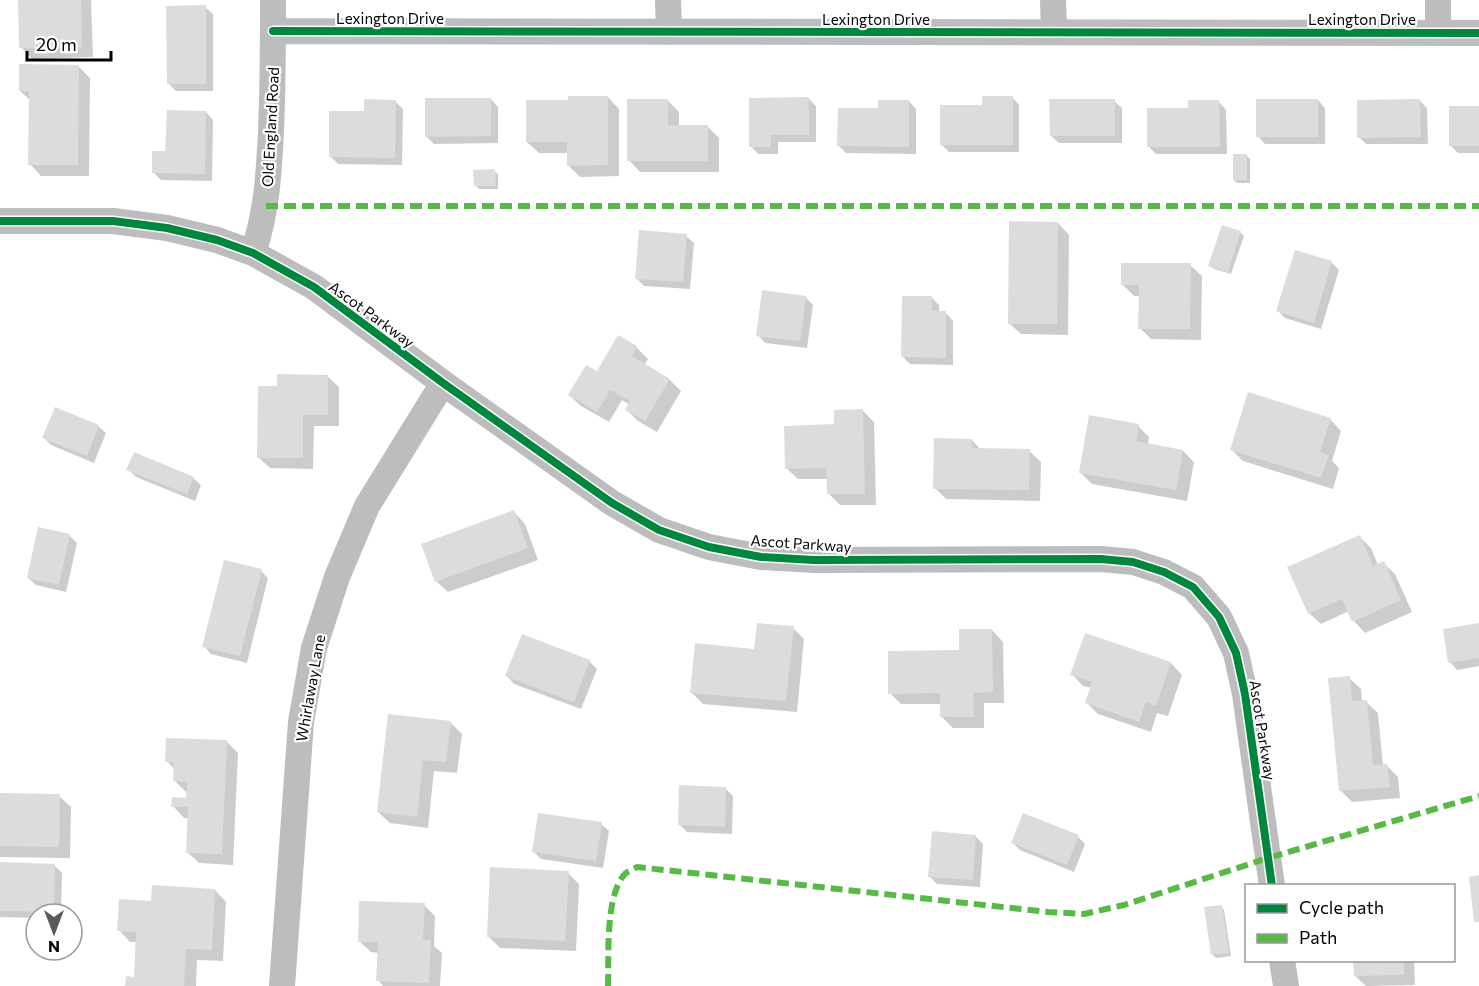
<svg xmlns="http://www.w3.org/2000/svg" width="1479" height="986" viewBox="0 0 1479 986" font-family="Commissioner,sans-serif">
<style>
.shadow{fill:#0003}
.building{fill:#dcdcdc}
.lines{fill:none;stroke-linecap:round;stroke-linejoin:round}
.street{stroke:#bdbdbd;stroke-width:26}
.quiet{stroke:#58b947;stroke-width:6;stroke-dasharray:12 6;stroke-linecap:butt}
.cycleway-casing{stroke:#fff;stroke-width:11}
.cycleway{stroke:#00873e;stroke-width:8}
.labels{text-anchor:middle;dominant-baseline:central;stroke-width:4.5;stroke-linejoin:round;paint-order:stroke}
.street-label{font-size:15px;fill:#000;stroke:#fff}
</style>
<rect width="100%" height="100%" fill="#fff"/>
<path class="shadow" d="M20,0H91L93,57L32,59L21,47Z
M205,7L213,14V91H176L168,83Z
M78,66L90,78L89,176H41L30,164L31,101L20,91Z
M608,97L619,109V176L580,177L568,165V153H539L527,142L569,101Z
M1012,97L1019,105V152H949L942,145Z
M491,99L498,107V143L434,144L426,136Z
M809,99L816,106V142H778V154H758L751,146Z
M667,100L679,112V127H708L719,138V172H640L629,160Z
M1318,100L1325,108V144H1265L1258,136Z
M395,101L403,109L402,165L338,164L330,156L366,113Z
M909,101L916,109V154L846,153L839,146Z
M1114,101L1122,108V143H1059L1051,136Z
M1420,101L1427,108L1428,144H1366L1359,137Z
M1219,102L1226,110L1227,154H1156L1149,147L1189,109Z
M1479,107V153H1458L1450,145Z
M206,112L213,120L212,181L161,180L153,172L167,152Z
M1247,156L1250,159V183H1237L1234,180Z
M494,171L498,174V189H479L476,186Z
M1058,223L1069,235L1068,335L1021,334L1009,323Z
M1223,227L1241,233L1244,236L1231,274L1214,269L1210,266Z
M686,236L694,243L690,289L644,286L636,278Z
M1331,262L1339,270L1321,329L1285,318L1278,311Z
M1190,265L1202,276L1201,340L1151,339L1140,328V296H1134L1123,285Z
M805,297L813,305L807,348L765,343L758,335Z
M932,298L939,305V313H946L953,321V365L910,364L903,357Z
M636,347L648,359L644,365L670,380L681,391L657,432L638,421L627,410L630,405L622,400L609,422L581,406L569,395Z
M327,376L339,387V426H314L313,469L270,468L258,457L278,388Z
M863,411L874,422L876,505H840L829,494L828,479H798L786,468L836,426Z
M1330,419L1341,431L1332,461L1339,468L1333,489L1243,461L1231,449Z
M98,426L106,433L94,463L51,445L44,438Z
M1138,426L1149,437L1148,445L1183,451L1194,462L1187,501L1092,484L1080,472Z
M972,440L981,450L1029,451L1041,462L1040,501L946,499L935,488Z
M128,469L193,478L201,485L195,501L136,477Z
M514,512L525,524L538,560L448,592L436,581Z
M69,535L77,543L66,592L36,585L28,578Z
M1359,536L1371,548L1378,565L1383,563L1395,574L1412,612L1365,633L1354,621L1349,611L1321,624L1309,613Z
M261,571L268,578L247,663L211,654L204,646Z
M1479,625V666L1457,670L1450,662Z
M793,628L804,639L797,712L703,704L691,692Z
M992,630L1003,642L1004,703H984V728H953L942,717V704H901L890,693Z
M589,661L597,669L581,709L514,684L507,676Z
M1171,663L1182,675L1168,716L1157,713L1151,732L1098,714L1087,703L1092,688L1083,686L1072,674Z
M1349,678L1361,689L1362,702H1366L1378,713L1383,766H1387L1398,777L1400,798L1352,802L1341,791Z
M450,722L462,734L457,773L434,771L428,828L390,823L378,812Z
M227,742L238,753L233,865L199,863L187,852L189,818H184L173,806L188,800L186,792L175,781V770L167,761Z
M725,788L733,796L732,834L687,832L680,825Z
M0,795L59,796L71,807L70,858L0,857Z
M601,824L609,831L603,868L541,859L534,852Z
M975,836L983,844L980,887L937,884L930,877Z
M1078,837L1085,844L1074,872L1020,850L1013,843Z
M0,864L54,865L62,873L61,914H36V918L0,917Z
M568,873L579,884L576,951L500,948L488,936Z
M215,890L226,902L223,961L197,960L196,986H127L135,979L137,942H130L119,930L153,903Z
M424,905L435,916L434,946L442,953L440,986H383L378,980L379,953L371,952L359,941Z
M1221,906L1224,910L1231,956L1216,958L1212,954Z
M1355,960H1414L1415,985L1366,986L1355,976Z"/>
<path class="building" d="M18,0H81L82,47L19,48Z
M206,5V84H167L166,6Z
M19,64L79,65L78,165H28L29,91H19Z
M568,96H608V165L567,166V142H526V100H568Z
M982,96H1013V145H940V105H982Z
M809,97V135H771V147H749V98Z
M425,98H491V136L425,137Z
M364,99L396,100L395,158L329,157V111H364Z
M627,99H668V125H708V161H627Z
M1049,99H1115V136H1050Z
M1256,99H1318V137H1256Z
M1420,99L1421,137L1357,138V100Z
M878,100H909V147L837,146L838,108H878Z
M1188,100H1219L1220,147H1147V108H1188Z
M1449,106H1479V146H1449Z
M167,110L206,111L205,174L152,173V151H165Z
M1233,154H1247V180H1233Z
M495,169L496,186H474L473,170Z
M1009,221L1058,222L1057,324H1008Z
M1222,225L1241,231L1228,272L1208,266Z
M639,230L687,234L683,282L635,279Z
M1295,250L1332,261L1314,323L1276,311Z
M1121,263H1191L1190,329H1138L1139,285H1121Z
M762,290L806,296L800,341L756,336Z
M902,296H932V311H946V358L901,357Z
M618,335L637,346L632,356L670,379L645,421L625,410L630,401L610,390L597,412L568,395L586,365L597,371Z
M277,374L328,375V415H303V458H257L258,386H277Z
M1248,392L1331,418L1320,452L1329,455L1321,478L1230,450Z
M55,407L99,425L87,456L42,438Z
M863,409L865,494H827L826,468L785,469L784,426L834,424V410Z
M1089,415L1139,424L1136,441L1183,450L1176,490L1079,473Z
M934,438L972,439V448L1030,449L1029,490L933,489Z
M134,452L194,477L187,494L126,470Z
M514,510L528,548L435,582L421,544Z
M38,527L70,534L59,585L27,578Z
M1360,535L1373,566L1384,561L1401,600L1352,622L1342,599L1308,614L1287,567Z
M224,560L262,569L240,656L202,647Z
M757,623L794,626L786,701L690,693L695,643L754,649Z
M1479,623V658L1448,663L1443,629Z
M959,629H992L993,692L973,693L974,717H940V693L888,694V651L959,650Z
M1085,633L1171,662L1156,706L1146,702L1139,722L1085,703L1092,682L1070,675Z
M522,634L590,660L574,702L505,676Z
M1350,676L1352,701L1367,700L1373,765L1387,764L1390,787L1339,791L1328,678Z
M388,714L451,721L446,762L423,760L417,817L377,812Z
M166,738L227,740L222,854L186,853L188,807H171L172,797L186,798L187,782L173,781L174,762H165Z
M679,785L726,787L725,827L678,825Z
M0,793L60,794L59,847L0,846Z
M538,813L602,822L596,861L532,852Z
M1023,813L1079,835L1067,865L1011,843Z
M932,831L976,835L973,880L928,877Z
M0,862L55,864L54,912L0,911Z
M490,867L569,871L565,941L487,937Z
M1479,875V922H1474L1469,877Z
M152,885L215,889L212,950L186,949L184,986H125L126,976L134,977L136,932L117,931L119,899L151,901Z
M359,901L425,903L423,940H431L429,983L376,981L378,942H358Z
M1222,905L1229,953L1211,955L1204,907Z
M1353,960H1404V975L1354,976Z"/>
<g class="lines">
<path class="street" d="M668,0L669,32
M1053,0L1054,32
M1438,0V33
M273,31L1479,33
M0,221H113L167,228L217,240L253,253L314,287L443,383L612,503L659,530L709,547L761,557L814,560L1101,559L1133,562L1164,572L1193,587L1219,617L1236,653L1245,694L1272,886
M253,253C267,212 269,172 271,130C273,86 273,43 273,0
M1282,960L1286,986
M282,986L301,722L314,648L337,577L367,506L443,383"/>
<path class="quiet" d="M266,206H1479
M608,986C609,957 605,897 624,875C627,871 632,870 637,867L1048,912L1084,914L1124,905L1268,858L1479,796"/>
<g class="cycleway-casing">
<path id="cycleway" d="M273,31L1479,33
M0,221H113L167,228L217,240L253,253L314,287L443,383L612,503L659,530L709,547L761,557L814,560L1101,559L1133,562L1164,572L1193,587L1219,617L1236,653L1245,694L1272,886"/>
</g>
<use href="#cycleway" class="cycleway"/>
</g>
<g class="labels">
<g class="street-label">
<text x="390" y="18">Lexington Drive</text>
<text x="876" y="19">Lexington Drive</text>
<text x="1362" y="19">Lexington Drive</text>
<text transform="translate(270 127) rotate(-87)">Old England Road</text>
<text transform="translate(372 314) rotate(36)">Ascot Parkway</text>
<text transform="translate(801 543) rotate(4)">Ascot Parkway</text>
<text transform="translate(310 688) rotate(-80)">Whirlaway Lane</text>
<text transform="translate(1263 730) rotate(81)">Ascot Parkway</text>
</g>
</g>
<rect x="1245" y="884" width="210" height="78" fill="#ffffff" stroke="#999999" stroke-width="1.5"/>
<rect x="1257" y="904" width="30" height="9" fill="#00873e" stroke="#999999" stroke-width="1.5"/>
<text x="1299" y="914" font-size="18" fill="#000000">Cycle path</text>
<rect x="1257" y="934" width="30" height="9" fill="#58b947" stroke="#999999" stroke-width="1.5"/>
<text x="1299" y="944" font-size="18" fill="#000000">Path</text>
<g transform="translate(54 932) rotate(180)"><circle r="28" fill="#ffffff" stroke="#999999" stroke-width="1.5"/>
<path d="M0-4.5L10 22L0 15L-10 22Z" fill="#595959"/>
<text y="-9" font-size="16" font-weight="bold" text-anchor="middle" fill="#000000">N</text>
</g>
<path d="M27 51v9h84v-9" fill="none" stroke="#000000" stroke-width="3"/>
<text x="36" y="51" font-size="18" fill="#000000" stroke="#ffffff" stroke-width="4.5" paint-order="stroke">20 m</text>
</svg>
